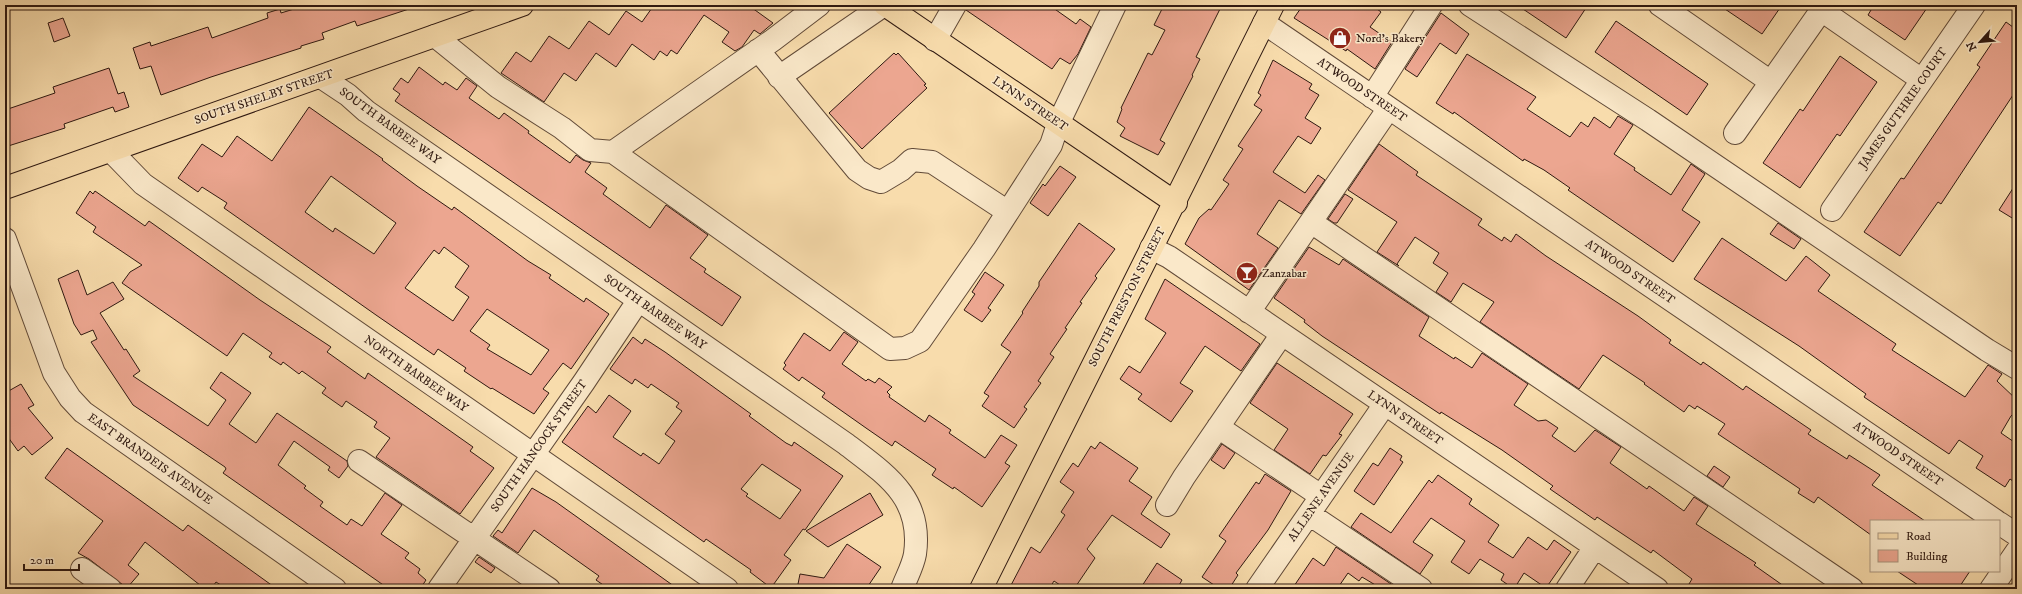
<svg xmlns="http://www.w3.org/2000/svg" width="2022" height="594" viewBox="0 0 2022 594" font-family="'IM FELL DW Pica',serif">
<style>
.building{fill:#eca690;stroke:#2f1911;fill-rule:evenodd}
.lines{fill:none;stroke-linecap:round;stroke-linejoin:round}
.minor-casing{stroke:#614a38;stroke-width:24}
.major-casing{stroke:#2f1911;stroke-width:24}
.minor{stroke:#fae8c9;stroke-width:22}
.major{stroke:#f8dcac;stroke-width:22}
.labels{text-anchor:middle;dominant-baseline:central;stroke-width:3;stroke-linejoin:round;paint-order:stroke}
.poi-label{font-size:12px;fill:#2f1911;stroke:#fae8c9;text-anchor:start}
.street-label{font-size:12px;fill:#2f1911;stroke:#fae8c9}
</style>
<rect width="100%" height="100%" fill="#f8dcac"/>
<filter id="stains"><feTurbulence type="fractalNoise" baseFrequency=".005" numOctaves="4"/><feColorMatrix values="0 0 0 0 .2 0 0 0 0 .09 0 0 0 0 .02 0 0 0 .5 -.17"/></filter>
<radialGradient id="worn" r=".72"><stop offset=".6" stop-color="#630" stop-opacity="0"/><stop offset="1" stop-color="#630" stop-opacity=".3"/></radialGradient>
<path class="building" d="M307,5H412V8L357,26L355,21L322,33L324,39L301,46V48L211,77L161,95L151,66L140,69L133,48L150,42L151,46L208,27L212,38L268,18L267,13L280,9L281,13Z
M654,5H748L773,23L760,34L754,30L742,47L735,51L722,42L729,32L704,15L677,54L671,50L667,56L660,51L654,60L632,44L616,67L596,53L576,81L564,73L544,102L501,73L516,52L531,62L549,36L569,49L589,21L609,35L626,11L642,22Z
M967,5H1049L1076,24L1080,19L1091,27L1078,54L1070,64L1060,58L1052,69L966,10Z
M1164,5H1222L1196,57L1200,59L1192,75L1193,76L1160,140L1165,143L1158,155L1120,136L1125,128L1117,122L1122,109L1121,108L1148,53L1152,55L1165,30L1154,25Z
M1303,5H1372L1381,12L1370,27L1392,42L1375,69L1347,49L1346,51L1294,18Z
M1517,5H1588L1566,38Z
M1719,5H1782L1762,34Z
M1874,5H1929L1905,40L1868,15Z
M1441,13L1469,34L1456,54L1440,43L1417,77L1405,69Z
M63,18L70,36L54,42L48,23Z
M1616,21L1708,84L1687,115L1595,52Z
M2006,22L2017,30V89L1941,204L1938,202L1900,256L1864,232L1901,178L1904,179L1980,67L1977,65Z
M894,53L896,55L898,53L926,84L924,85L927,88L862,149L829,113Z
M1467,54L1536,97L1527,109L1570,137L1581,122L1588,127L1594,117L1610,128L1618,116L1633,125L1614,154L1635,168L1634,170L1671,195L1691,164L1705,174L1682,210L1700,222L1673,262L1568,190L1570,188L1544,170L1524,159L1523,161L1454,112L1453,114L1436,103Z
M1840,56L1877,82L1840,136L1837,134L1800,188L1763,163L1800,109L1803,111Z
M1273,60L1312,84L1309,89L1319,95L1305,118L1321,128L1311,144L1298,136L1273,172L1305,193L1318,175L1325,180L1301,214L1279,200L1257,234L1278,248L1249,290L1185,244L1199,218L1209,209L1211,210L1229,184L1223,180L1243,149L1238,146L1262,110L1254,105L1261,95L1258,93Z
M419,67L443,85L445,82L457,90L466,78L477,86L469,98L499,119L504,113L529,131L528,133L570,163L576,155L583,160L591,163L585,172L607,188L603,194L650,228L666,205L708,235L690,258L706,269L704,272L741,297L722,326L395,101L400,94L393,89L401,78L408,83Z
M109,68L118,94L124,92L129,107L115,112L113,107L64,124L65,128L5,147V110L55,93L53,87Z
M309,107L383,159L382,160L417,186L452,210L454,207L528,261L551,275L549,278L584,302L586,298L609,314L571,369L563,363L543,389L549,393L534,414L492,388L491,389L464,371L466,368L438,349L434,355L376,315L224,208L227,203L202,187L198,192L178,178L202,144L222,157L237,136L272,161ZM331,176L396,223L374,254L335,228L333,232L305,212ZM444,247L469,266L455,287L469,297L453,321L405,288L434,250L439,254ZM487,309L549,350L531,375L487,349L490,345L470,331Z
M1379,144L1418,172L1416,175L1482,219L1478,225L1502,241L1504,237L1511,242L1516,234L1546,256L1638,316L1671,340L1669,343L1701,365L1703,362L1743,390L1746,386L1811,430L1808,434L1847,459L1849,455L1880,475L1872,485L1925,521H1871V535L1818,497L1814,503L1798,493L1800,489L1718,434L1725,424L1697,406L1695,409L1689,405L1684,412L1644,384L1645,383L1603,355L1579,389L1480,322L1494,302L1463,283L1451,302L1436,292L1448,273L1433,263L1439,253L1415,237L1397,264L1399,266L1377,252L1397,222L1348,190Z
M1060,166L1076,177L1048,216L1030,203L1043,184L1045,186Z
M2017,182V221L1999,210Z
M90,191L93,194L95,191L145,226L149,221L260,300L331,347L327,352L365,379L368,373L473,447L470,451L494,468L460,514L376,457L390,438L374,427L377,422L346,401L342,407L322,393L326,388L302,371L299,374L283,362L281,365L269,357L272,353L243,333L227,356L122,283L130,272L142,265L93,232L96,227L76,213Z
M1345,194L1353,199L1337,223H1334L1328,219Z
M1079,223L1115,249L1095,276L1097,278L1080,302L1082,303L1065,328L1067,329L1050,354L1054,357L1038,381L1041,383L1024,407L1027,409L1014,428L982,406L989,396L984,393L1011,352L1001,345L1023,313L1022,312L1039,286V282Z
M1778,223L1801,239L1794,249L1770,234Z
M1722,238L1786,281L1806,256L1830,275L1818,291L1896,344L1892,350L1965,397L1988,365L2002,374L1997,381L2017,400V410L2011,416L2001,433L2017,444V484L2010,479L2005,487L1976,468L1983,456L1959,440L1949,454L1864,397L1866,394L1799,346L1694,279Z
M1309,247L1339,265L1343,259L1429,317L1419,336L1454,359L1455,357L1472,368L1482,353L1528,384L1514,405L1538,421L1546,420L1558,428L1552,436L1575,452L1595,430L1621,447L1610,463L1647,489L1649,486L1684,511L1694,497L1708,506L1696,524L1756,563L1754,565L1788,589H1697L1689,584L1692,579L1653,550L1651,553L1597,517L1595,520L1550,489L1553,486L1502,450L1441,412L1440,414L1322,336L1304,322L1305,320L1274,298Z
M78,270L87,295L113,282L124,299L100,313L124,350L126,349L140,371L133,376L208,426L226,400L210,388L221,372L251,393L229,424L256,443L277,413L347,461L348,466L339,478L328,470L330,467L294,441L278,465L306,486L304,488L323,502L320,506L347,525L351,519L362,526L385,493L402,505L381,534L409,553L405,558L420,569L418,573L426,580L420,589H389L223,473L226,469L225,467L133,405L91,342L97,339L93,330L81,335L74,324L58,279Z
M985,272L1004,285L988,308L991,310L982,322L964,310L975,294L972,292Z
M1165,279L1260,344L1241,371L1205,346L1180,383L1193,391L1171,422L1138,399L1142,394L1120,379L1129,366L1140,373L1166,333L1145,319Z
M844,332L858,342L842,364L866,381L868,379L875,383L879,378L892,387L887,392L890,395L889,397L925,422L929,415L951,430L949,433L985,458L1001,435L1017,445L1005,463L1010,466L982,507L954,487L953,489L932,475L936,469L895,441L892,446L866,428L822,397L825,393L802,377L799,381L783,369L786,365L784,363L804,333L830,351Z
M633,337L642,344L645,339L665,352L751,414L749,416L786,443L792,446L794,442L843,476L805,530L803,529L784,555L791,560L771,588L750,572L751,570L706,539L704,542L562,442L588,406L596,413L609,395L631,411L613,437L641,456L643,453L659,464L675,441L665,434L682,411L676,407L679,403L651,384L648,388L635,379L632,384L610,369ZM762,464L801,490L780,519L746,496L748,494L741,489Z
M1277,363L1353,414L1339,434L1342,435L1326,456L1323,455L1310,474L1274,450L1288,429L1250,403Z
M21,384L34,405L28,408L53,438L32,455L24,446L18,451L5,433V393Z
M1100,442L1138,468L1129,481L1152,497L1141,514L1170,534L1161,548L1112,515L1087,549L1095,558L1074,589H1066L1054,581L1049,589H1009L1031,547L1040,553L1065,515L1061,512L1074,492L1060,482L1073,463L1078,467L1091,446L1095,449Z
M1222,444L1235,453L1224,469L1211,460Z
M67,448L183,531L188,525L277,589H227L216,582L211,589H205L145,542L128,565L139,574L127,588L89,559L78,553L103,521L45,478Z
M1390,448L1402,456L1400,460L1403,462L1374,505L1354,491L1373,463L1378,466Z
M1714,466L1730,477L1723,487L1707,476Z
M1265,474L1291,491L1268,530L1236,573L1238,575L1229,589H1220L1202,577L1226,541L1219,536L1256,482L1259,484Z
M1438,475L1472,499L1469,504L1499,525L1488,542L1513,558L1528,537L1547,550L1554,540L1571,552L1546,588L1524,573L1514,589L1501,580L1504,574L1480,559L1469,574L1451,562L1465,541L1431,518L1413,542L1433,555L1420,574L1351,527L1361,513L1391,533L1429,480L1432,483Z
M532,488L556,502L678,589H609L596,580L599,576L534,530L518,553L493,536L498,530L502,533Z
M870,493L883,515L828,547L806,531Z
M847,544L881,567L866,589H797L800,574L824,578Z
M1336,547L1391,584L1388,589H1382L1362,577L1359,581L1348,573L1337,589H1292L1313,558L1324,566Z
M479,557L495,568L491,573L475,562Z
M1157,563L1182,580L1177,589H1140Z
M1897,571H1970L1958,589H1924Z"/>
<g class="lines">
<g class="minor-casing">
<path id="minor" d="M1470,5L1648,120L1987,350L2017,368
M1660,5L1771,82
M1821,10L1922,80
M1264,23L1996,521
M435,36L498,87L562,128L590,150L613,152L773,40L819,5
M935,40L955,5
M758,50L857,170L869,178L881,182L901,170L912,160L932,162L1008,212
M321,77L348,95L366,111L846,444C885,474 923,497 915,554C913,566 906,578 902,589
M779,77L884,5
M1372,97L1431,5
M1735,133L1825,5
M111,151L143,184L727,589
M613,152L890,349L905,348L920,341L984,249L1051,145L1058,124L1115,5
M1832,210L1974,5
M1311,222L1852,589
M5,239L54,373L70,398L83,412L335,589
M1151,248L1169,257L1657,589
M1249,312L1389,108
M1218,427L1321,496
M359,461L549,589
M1167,505L1184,477L1282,334
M1309,514L1421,589
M1999,523L2017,535
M82,569L110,589
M439,589L584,382L638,301
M1257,589L1385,404
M1567,589L1595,547
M1991,589L2017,551"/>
</g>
<g class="major-casing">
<path id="major" d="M885,5L1176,203
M5,188L522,5
M981,589L1273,5"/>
</g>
<use href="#minor" class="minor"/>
<use href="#major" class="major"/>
</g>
<defs>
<g id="shop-disc" transform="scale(1.15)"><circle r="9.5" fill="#8f2418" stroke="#fae8c9"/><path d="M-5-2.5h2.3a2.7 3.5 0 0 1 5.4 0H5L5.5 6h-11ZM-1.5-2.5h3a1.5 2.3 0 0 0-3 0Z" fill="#fff"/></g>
<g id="bar-disc" transform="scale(1.15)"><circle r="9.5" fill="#8f2418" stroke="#fae8c9"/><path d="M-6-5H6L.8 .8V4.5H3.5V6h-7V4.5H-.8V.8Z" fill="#fff"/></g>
</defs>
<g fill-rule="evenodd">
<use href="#shop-disc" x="1340" y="38"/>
<use href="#bar-disc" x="1247" y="273"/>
</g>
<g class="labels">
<g class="poi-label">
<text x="1356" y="38">Nord's Bakery</text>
<text x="1262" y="273">Zanzabar</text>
</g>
<g class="street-label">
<text transform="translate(1362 90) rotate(34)">ATWOOD STREET</text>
<text transform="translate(264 97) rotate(-19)">SOUTH SHELBY STREET</text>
<text transform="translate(1030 104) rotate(34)">LYNN STREET</text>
<text transform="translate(1903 108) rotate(-55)">JAMES GUTHRIE COURT</text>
<text transform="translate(390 126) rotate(36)">SOUTH BARBEE WAY</text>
<text transform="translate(1630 272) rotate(34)">ATWOOD STREET</text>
<text transform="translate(1127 297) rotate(-63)">SOUTH PRESTON STREET</text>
<text transform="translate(655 312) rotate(35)">SOUTH BARBEE WAY</text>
<text transform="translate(416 374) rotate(35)">NORTH BARBEE WAY</text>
<text transform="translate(1405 418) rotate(34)">LYNN STREET</text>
<text transform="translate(539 446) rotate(-55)">SOUTH HANCOCK STREET</text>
<text transform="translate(1898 454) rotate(34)">ATWOOD STREET</text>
<text transform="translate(150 459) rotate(35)">EAST BRANDEIS AVENUE</text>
<text transform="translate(1321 497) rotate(-55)">ALLENE AVENUE</text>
</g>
</g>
<rect width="2022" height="594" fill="none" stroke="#f8dcac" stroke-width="20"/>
<rect x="6" y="6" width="2010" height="582" fill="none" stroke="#2f1911" stroke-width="2"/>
<rect x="10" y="10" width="2002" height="574" fill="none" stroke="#2f1911"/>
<rect x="1870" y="520" width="130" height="52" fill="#fae8c9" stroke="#a9957f"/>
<rect x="1878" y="533" width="20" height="6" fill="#f8dcac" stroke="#a9957f"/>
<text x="1906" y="540" font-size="12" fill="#2f1911">Road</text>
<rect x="1878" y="550" width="20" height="12" fill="#eca690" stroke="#a9957f"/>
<text x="1906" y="560" font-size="12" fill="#2f1911">Building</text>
<g transform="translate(1980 42) rotate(243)" stroke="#fae8c9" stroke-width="3" paint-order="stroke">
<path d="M0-3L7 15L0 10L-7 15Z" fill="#2f1911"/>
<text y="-6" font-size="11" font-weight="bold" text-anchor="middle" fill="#2f1911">N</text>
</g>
<path d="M24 564v6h55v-6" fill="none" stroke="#2f1911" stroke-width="2"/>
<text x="30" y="564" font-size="12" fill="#2f1911" stroke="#fae8c9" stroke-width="3" paint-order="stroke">20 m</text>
<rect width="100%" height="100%" filter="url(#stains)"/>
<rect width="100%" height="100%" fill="url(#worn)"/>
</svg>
